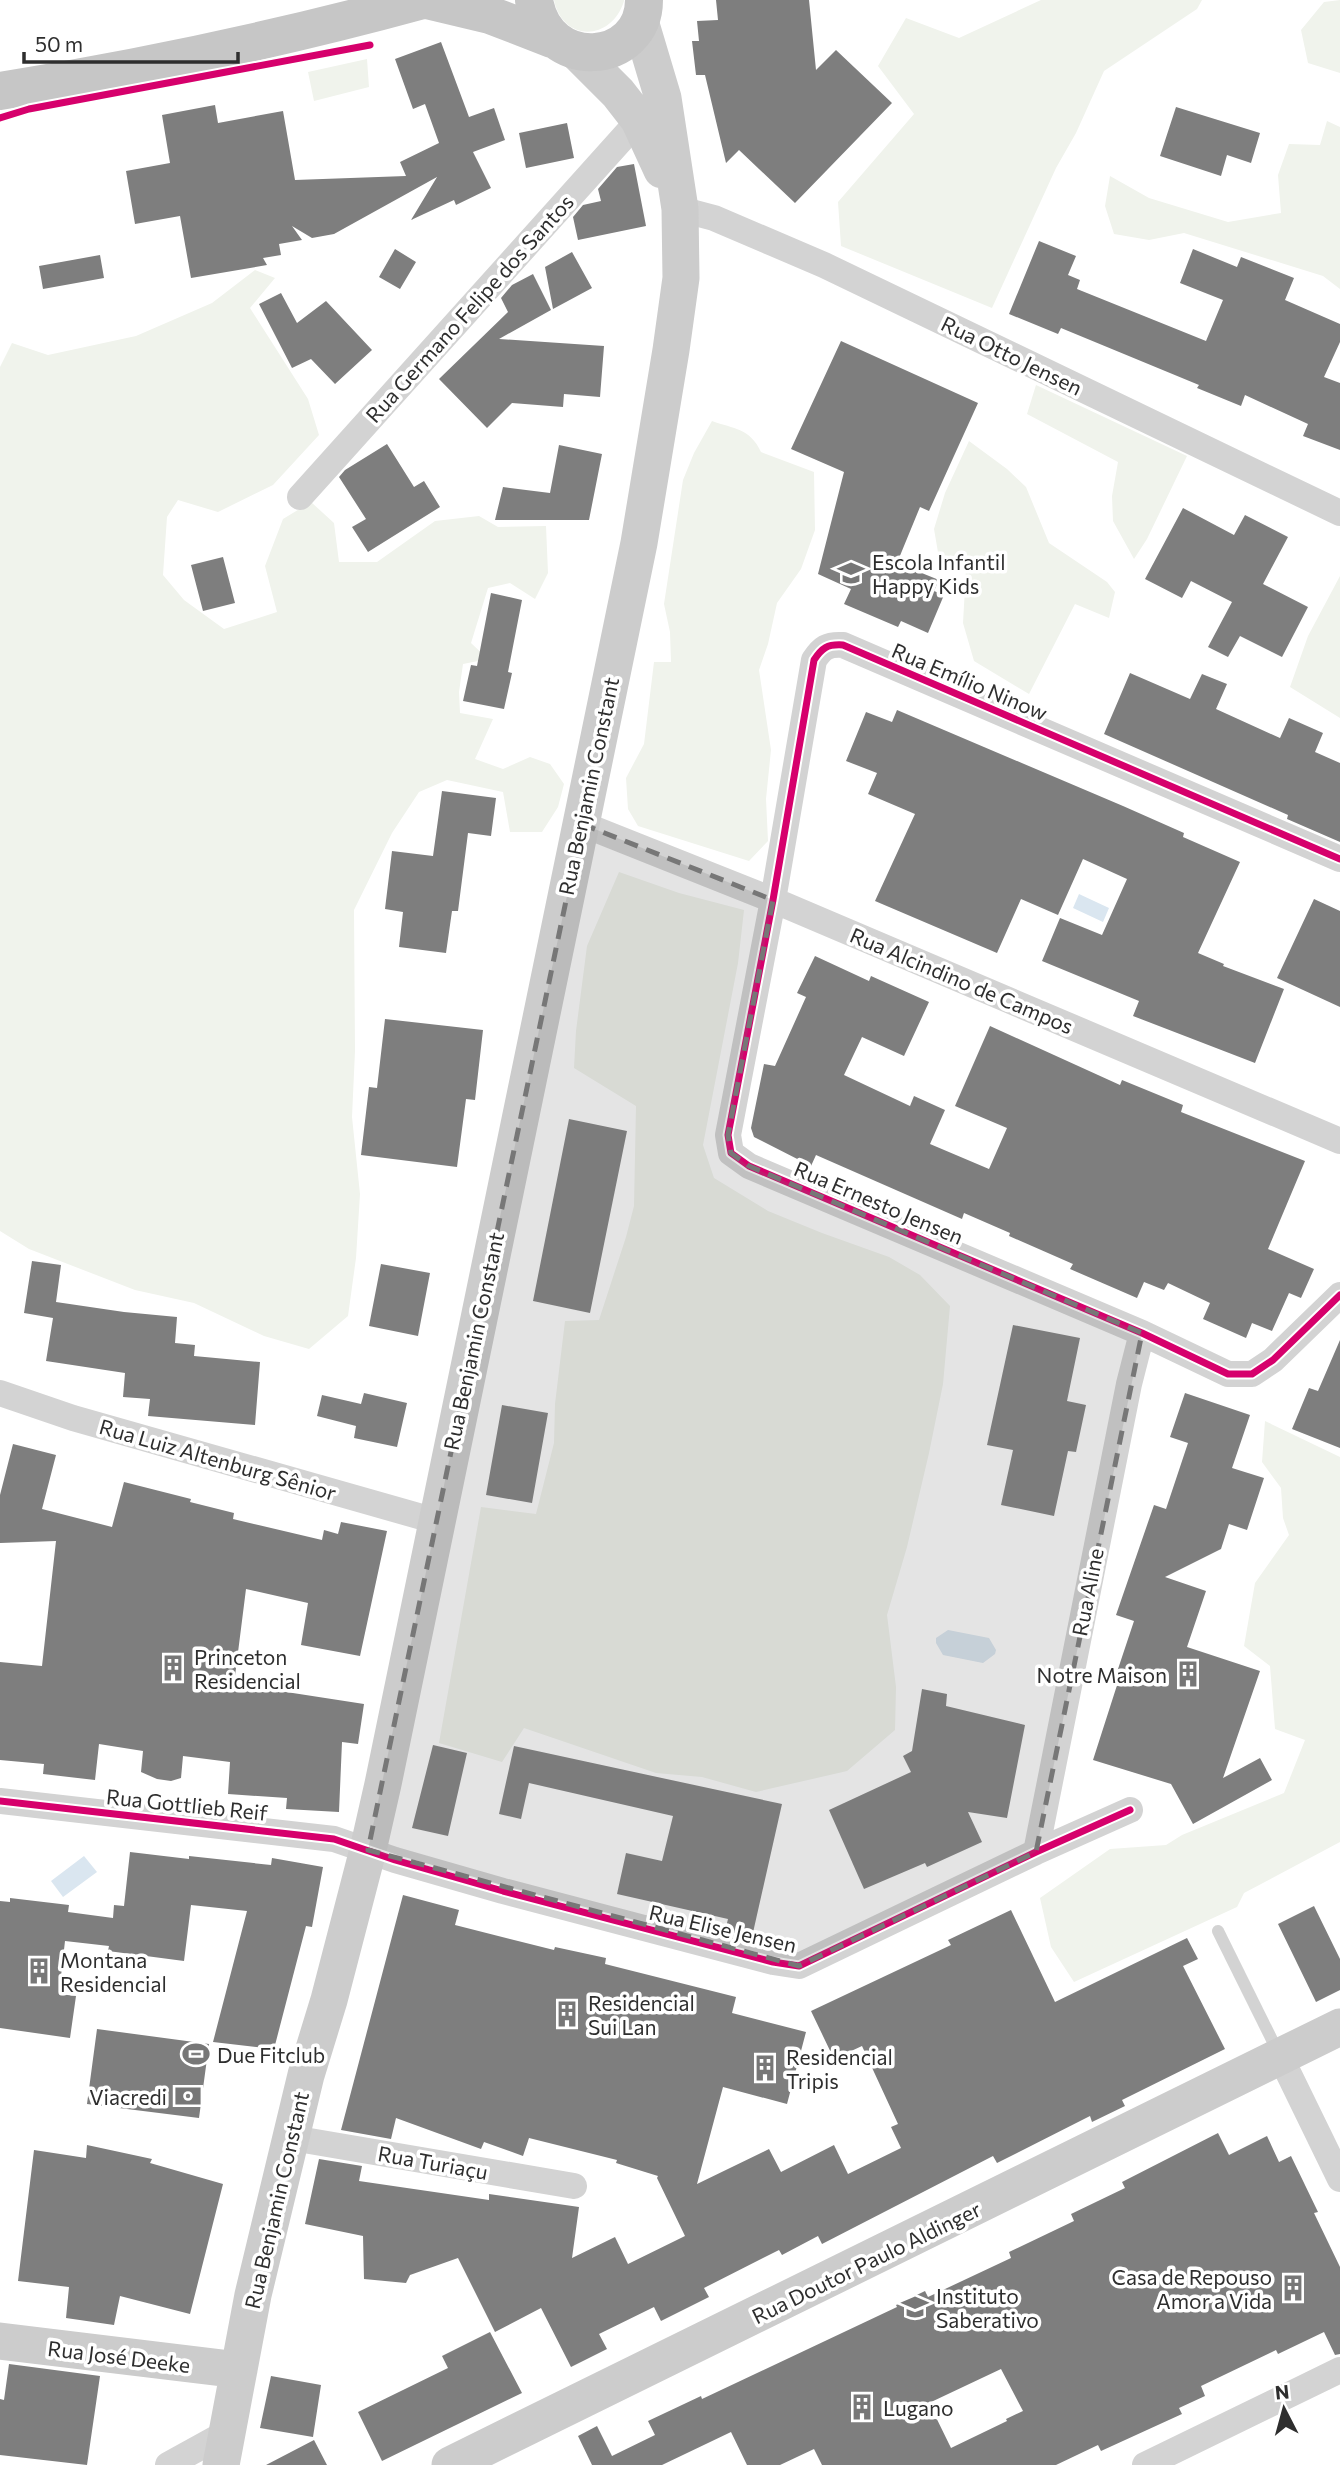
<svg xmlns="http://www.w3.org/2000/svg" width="1340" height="2465" viewBox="0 0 1340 2465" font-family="Commissioner,sans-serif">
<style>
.green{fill:#f0f3ec}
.water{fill:#dae6f0}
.building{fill:#7e7e7e;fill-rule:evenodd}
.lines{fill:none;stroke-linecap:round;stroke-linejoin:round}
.lane{stroke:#d3d3d3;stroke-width:12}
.street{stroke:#d3d3d3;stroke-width:26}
.secondary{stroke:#ccc;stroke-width:37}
.primary{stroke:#c6c6c6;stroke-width:38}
.cycleway-casing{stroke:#fff;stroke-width:11}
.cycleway{stroke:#d6006c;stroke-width:7}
.marked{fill:#777;fill-opacity:0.2;stroke:#777;stroke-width:5;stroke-dasharray:14 9;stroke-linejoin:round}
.labels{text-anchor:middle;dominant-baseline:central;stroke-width:7;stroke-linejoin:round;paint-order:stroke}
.street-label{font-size:21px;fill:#2e2e2e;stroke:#fff}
.poi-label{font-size:21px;fill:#2e2e2e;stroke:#fff;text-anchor:start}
</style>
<rect width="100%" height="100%" fill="#fff"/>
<path class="green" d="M554,0H624V1C612,41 563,43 554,0Z
M1041,0H1202L1197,9L1104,71L1076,133L1056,168L992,308L841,246L838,202L914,114L878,66L906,18L959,38Z
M1340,0V73L1308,63L1301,30L1324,2Z
M367,59L369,87L314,101L308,72Z
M1327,121L1340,127V289L1323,276L1184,233L1149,240L1114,234L1105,206L1110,176L1149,198L1228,222L1281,213L1278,175L1289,144L1320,145Z
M255,270L275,278L250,308L308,399L319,435L273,485L218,512L178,500L167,517L163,575L184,600L224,629L277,612L265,566L283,519L311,502L334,523L339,562H377L435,521L479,516L498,527L546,526L548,573L535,599L510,583L488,588L471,643L488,659L463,664L459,692L460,713L493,719L475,759L503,769L530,757L550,764L564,784L558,807L542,832H510L503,792L447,780L419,792L392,833L354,910L355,1051L352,1117L360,1194L356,1258L348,1316L309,1349L264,1336L194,1303L135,1290L29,1249L0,1231V367L12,343L48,355L136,336L212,303Z
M1036,385L1187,456L1147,539L1134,559L1113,521L1112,496L1118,462L1027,414Z
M712,421C734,429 750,428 761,452L814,472L815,530L801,569L777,603L768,644L759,670L771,750L766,799L768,841L749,861L638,826L628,809L626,778L644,744L654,662H671L670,632L664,604L683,480L694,453Z
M969,441L1007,469L1026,487L1049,543L1107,582L1115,592L1109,618L1075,604L1029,694L974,661L963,623L966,570L940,564L934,529L945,493Z
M1340,576V718L1290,687L1308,636Z
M619,872L679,893L744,910L738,963L703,1145L714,1178L768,1211L822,1233L889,1257L920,1275L950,1306L943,1384L929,1453L907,1547L887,1615L896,1687L895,1730L847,1771L756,1792L702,1777L656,1773L524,1728L502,1762L439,1743L481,1507L536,1514L554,1443L555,1404L565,1321L599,1320L626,1237L634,1206L636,1106L574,1068L576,1031L587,946Z
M1265,1421L1340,1457V1842L1244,1893L1237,1907L1074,1982L1051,1947L1040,1898L1110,1849L1166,1845L1182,1835L1284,1793L1305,1740L1275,1729L1270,1666L1244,1646L1255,1583L1289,1535L1283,1518L1281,1488L1262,1462Z"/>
<path class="water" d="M1079,894L1109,908L1103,922L1073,908Z
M948,1630L989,1638L996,1650L995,1654L983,1663L943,1655L936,1643V1638Z
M84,1856L97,1872L63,1897L51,1881Z"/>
<path class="building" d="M716,0H809L816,70L836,50L892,103L795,203L739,150L726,163L705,75H696L692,41H699L697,21L718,20Z
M441,42L469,117L494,108L505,140L473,152L491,188L456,205L454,200L411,220L437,177L334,234L312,238L292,226L302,240L279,244L281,255L263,258L267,265L191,278L180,216L135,224L126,171L170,163L162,115L215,105L218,123L283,111L295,180L406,176L400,162L439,143L425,104L413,109L395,59Z
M1176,107L1260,133L1251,163L1227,155L1221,176L1160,156Z
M567,123L574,158L526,168L519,133Z
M634,164L646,226L578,240L573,217L583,205L601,201L598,189L617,167Z
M1039,241L1076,256L1068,275L1080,280L1077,289L1206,341L1223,300L1180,283L1193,249L1237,267L1241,257L1294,278L1285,300L1340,324V342L1324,377L1340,383V450L1303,436L1308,424L1245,395L1241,406L1197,388L1199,385L1061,328L1058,334L1009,314Z
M395,249L416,262L400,289L379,277Z
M572,252L592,288L553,309L545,267Z
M100,255L104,278L43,289L39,266Z
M533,274L551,310L499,339L604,346L600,397L564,394L563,407L512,403L487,428L439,379L508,312L501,298L512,285Z
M281,293L297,323L326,301L372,350L335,384L311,359L292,368L259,304Z
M841,341L978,403L929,511L920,507L897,563L939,580L934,591L944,595L928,633L901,621L898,627L844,604L851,589L818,574L844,472L791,449Z
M387,444L414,487L424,481L440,507L368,552L352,527L366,519L339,477L345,470Z
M559,445L602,454L589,520H495L503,487L550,493Z
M1183,508L1234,535L1245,515L1288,537L1263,584L1308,607L1282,657L1240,636L1228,657L1208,647L1232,602L1191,581L1182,598L1145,579Z
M223,557L235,603L203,611L191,565Z
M491,593L522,600L508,672L512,673L504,709L463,701L471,665L477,666Z
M1130,673L1190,699L1202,674L1227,684L1216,709L1280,738L1289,718L1323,733L1315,752L1340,763V842L1287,819L1288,815L1104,734Z
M897,710L1123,806L1184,833L1183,837L1240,862L1198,953L1224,964L1223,966L1284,989L1255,1063L1133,1016L1139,1001L1042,961L1060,918L1102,935L1127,879L1083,859L1058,915L1021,899L997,953L875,901L915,814L868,794L877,773L846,761L866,712L892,722Z
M442,791L496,798L491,836L468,833L458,911H452L446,953L399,947L403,912L385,909L392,851L433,856Z
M1314,899L1340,911V1007L1277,978Z
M815,956L869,981L871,976L929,1002L904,1056L862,1037L844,1075L910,1106L914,1096L945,1110L930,1144L989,1169L1007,1128L955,1106L990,1026L1120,1085L1122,1080L1183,1105L1181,1112L1305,1161L1268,1249L1314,1269L1301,1298L1289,1293L1272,1331L1252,1323L1246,1338L1203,1319L1210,1303L1168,1283L1164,1290L1144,1282L1137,1298L1070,1269L1073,1264L1009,1236L1010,1233L964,1213L962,1219L816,1155L811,1166L754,1137L751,1128L764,1064L775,1066L806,997L797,993Z
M385,1019L483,1030L475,1100L466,1099L457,1167L361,1155L369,1087L377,1088Z
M569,1119L627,1131L590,1313L533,1301Z
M32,1261L61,1265L56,1302L124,1312L177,1317L175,1343L195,1345L194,1356L260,1362L255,1425L148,1416L150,1399L123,1397L125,1373L46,1361L53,1318L24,1313Z
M381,1264L430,1273L418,1336L369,1326Z
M1013,1325L1080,1338L1067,1401L1086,1405L1076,1452L1068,1451L1054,1516L1001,1505L1013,1450L987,1445Z
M1340,1340V1448L1292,1429L1309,1388L1318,1391Z
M364,1393L407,1403L397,1447L354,1438L356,1426L317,1416L322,1395L361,1404Z
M1185,1393L1250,1415L1232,1468L1264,1478L1247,1530L1229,1524L1221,1549L1165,1577L1206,1591L1187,1647L1260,1671L1223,1778L1260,1758L1272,1780L1193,1824L1171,1784L1093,1760L1119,1679L1115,1678L1134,1621L1116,1615L1154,1505L1166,1509L1188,1443L1170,1437Z
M502,1405L548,1413L532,1503L486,1495Z
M13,1444L56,1455L42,1509L112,1527L124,1482L191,1499L190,1502L234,1513L233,1519L322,1540L324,1530L338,1534L341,1522L387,1531L360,1656L301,1645L308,1603L246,1589L234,1684L364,1704L358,1744L342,1742L339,1812L286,1809L287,1798L228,1794L230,1762L183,1756L181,1778L171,1781L157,1779L141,1772L143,1751L99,1744L95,1780L43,1774L44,1764L0,1760V1662L42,1666L56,1541L0,1543V1495Z
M922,1689L947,1694L946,1706L1025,1725L1007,1818L968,1812L982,1842L927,1867L925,1863L864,1889L829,1810L911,1772L903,1756L912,1751Z
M433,1745L467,1753L448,1836L412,1828Z
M514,1746L782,1804L752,1937L725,1931L728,1919L617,1894L626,1853L662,1861L673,1816L529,1783L521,1819L499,1814Z
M130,1852L189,1859V1856L271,1865L272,1858L323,1867L312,1927L306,1926L274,2049L213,2042L247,1911L191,1905L184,1961L108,1951L109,1946L65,1941L59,1994L76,1996L70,2038L0,2028V1901L10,1902V1898L69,1905L68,1912L113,1918L114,1905L124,1906Z
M403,1895L459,1910L455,1925L554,1950L555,1947L606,1958L605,1964L736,1997L732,2013L806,2032L787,2104L723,2087L697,2184L769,2149L781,2172L834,2145L848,2174L901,2148L891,2127L898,2124L862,2046L834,2059L811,2011L951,1945L948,1940L1011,1910L1055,2002L1187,1938L1198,1959L1183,1966L1225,2049L1122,2100L1125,2106L1092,2122L1090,2116L997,2163L993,2156L822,2244L818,2236L782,2255L779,2250L704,2288L709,2297L661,2321L654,2307L599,2334L607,2349L571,2367L541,2308L495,2332L458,2258L410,2275L406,2283L364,2279L363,2236L305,2224L319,2159L362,2166L359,2181L489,2200V2194L579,2207L572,2258L615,2237L628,2264L685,2236L657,2178L658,2176L616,2163L617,2160L529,2138L523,2156L484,2142L481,2149L396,2118L391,2139L341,2130Z
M1314,1906L1340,1959V1990L1316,2002L1278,1924Z
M97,2029L209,2044L199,2118L87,2104Z
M1218,2133L1229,2155L1267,2136L1279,2162L1291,2156L1318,2212L1314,2213L1340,2267V2354L1335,2355L1324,2332L1278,2354L1276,2350L1201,2386L1205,2396L1179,2408L1182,2414L1101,2451L1098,2445L1056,2465H822L814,2449L780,2465H747L731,2432L662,2465H592L578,2436L597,2426L612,2456L655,2435L648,2421L701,2396L702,2399L897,2307L896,2305L925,2291L928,2297L1011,2258L1009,2252L1074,2221L1071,2214L1125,2188L1122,2182ZM1001,2369L1023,2411L1006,2419L1007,2421L951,2448L929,2403Z
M87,2145L152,2159L150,2163L223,2184L190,2314L120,2296L114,2325L66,2318L69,2287L18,2281L34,2150L86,2158Z
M490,2332L522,2393L382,2461L358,2412L448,2368L442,2356Z
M9,2364L100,2376L87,2465L0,2455V2399L4,2400Z
M271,2376L321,2385L313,2437L260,2428Z
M314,2440L327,2465H266Z"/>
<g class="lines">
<path class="lane" d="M1218,1931L1279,2054"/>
<path class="street" d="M680,209L714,218L824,265L1340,513
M300,497L639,120
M582,824L773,900L1340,1141
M1340,859L843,645C827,644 822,648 814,660L773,900L728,1135L731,1153L749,1166L1142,1333L1228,1374H1252L1273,1360L1340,1295
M0,1393L73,1418L436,1521
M0,1801L334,1839L395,1860L503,1891L773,1962L799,1966L1036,1852L1130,1810
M1036,1852L1129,1384L1142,1333
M1281,2058L1340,2179
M292,2138L574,2186
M168,2465L226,2433
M1145,2465L1340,2370"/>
<path class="secondary" d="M576,51L618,93L639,120L662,170
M0,2341L239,2370
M221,2465L253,2295L306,2075L329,2000L368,1850L383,1784L639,543L671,350L681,278L680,209L663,98L640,21
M450,2465L1340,2027"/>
<path class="primary" d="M427,0L490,15L552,39
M534,0C546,74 644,65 644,0
M0,91C143,68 284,38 423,0"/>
<g class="cycleway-casing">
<path id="cycleway" d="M0,118L29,109L370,45
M1340,859L843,645C827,644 822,648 814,660L773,900L728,1135L731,1153L749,1166L1142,1333L1228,1374H1252L1273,1360L1340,1295
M0,1801L334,1839L395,1860L503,1891L773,1962L799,1966L1036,1852L1130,1810"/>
</g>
<use href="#cycleway" class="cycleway"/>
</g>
<path class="marked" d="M582,824L773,900L728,1135L731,1153L749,1166L1142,1333L1036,1852L799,1966L368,1850Z"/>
<defs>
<g id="school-bare" transform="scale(2.1)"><path d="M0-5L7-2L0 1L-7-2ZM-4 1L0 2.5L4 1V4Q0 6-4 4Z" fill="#777" stroke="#fff" stroke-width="2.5" paint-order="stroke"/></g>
<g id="building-bare" transform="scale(2.1)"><path d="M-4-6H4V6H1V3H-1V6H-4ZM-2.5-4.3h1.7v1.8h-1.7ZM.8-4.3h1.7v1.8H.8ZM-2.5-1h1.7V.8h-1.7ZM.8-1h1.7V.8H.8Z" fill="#777" stroke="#fff" stroke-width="2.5" paint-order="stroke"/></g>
<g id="stadium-bare" transform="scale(2.1)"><path d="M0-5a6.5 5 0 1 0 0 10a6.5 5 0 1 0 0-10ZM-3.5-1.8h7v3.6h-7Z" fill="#777" stroke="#fff" stroke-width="2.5" paint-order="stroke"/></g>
<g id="bank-bare" transform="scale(2.1)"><path d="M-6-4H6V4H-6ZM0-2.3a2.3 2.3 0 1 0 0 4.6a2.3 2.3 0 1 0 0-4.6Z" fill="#777" stroke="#fff" stroke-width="2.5" paint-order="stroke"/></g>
</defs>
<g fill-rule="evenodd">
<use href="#school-bare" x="851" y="573"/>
<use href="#building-bare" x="173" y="1668"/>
<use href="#building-bare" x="1188" y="1674"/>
<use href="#building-bare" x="39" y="1971"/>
<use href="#building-bare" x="567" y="2014"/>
<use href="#stadium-bare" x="196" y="2054"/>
<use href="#building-bare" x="765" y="2068"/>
<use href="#bank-bare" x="188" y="2096"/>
<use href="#building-bare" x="1293" y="2288"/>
<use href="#school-bare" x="915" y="2307"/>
<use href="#building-bare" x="862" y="2407"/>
</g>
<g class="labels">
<g class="street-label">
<text transform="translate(469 308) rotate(-48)">Rua Germano Felipe dos Santos</text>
<text transform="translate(1012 355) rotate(26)">Rua Otto Jensen</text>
<text transform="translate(970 681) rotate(23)">Rua Emílio Ninow</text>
<text transform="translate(588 786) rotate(-78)">Rua Benjamin Constant</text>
<text transform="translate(962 980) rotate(23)">Rua Alcindino de Campos</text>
<text transform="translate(879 1202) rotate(23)">Rua Ernesto Jensen</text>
<text transform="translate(473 1341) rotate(-78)">Rua Benjamin Constant</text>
<text transform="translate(218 1459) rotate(16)">Rua Luiz Altenburg Sênior</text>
<text transform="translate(1087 1592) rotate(-79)">Rua Aline</text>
<text transform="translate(187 1804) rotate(6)">Rua Gottlieb Reif</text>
<text transform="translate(723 1928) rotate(13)">Rua Elise Jensen</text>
<text transform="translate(433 2162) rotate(10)">Rua Turiaçu</text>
<text transform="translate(276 2200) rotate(-77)">Rua Benjamin Constant</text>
<text transform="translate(866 2262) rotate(-26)">Rua Doutor Paulo Aldinger</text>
<text transform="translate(119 2356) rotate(7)">Rua José Deeke</text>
</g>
<g class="poi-label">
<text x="872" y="561">Escola Infantil<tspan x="872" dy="24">Happy Kids</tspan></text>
<text x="194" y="1656">Princeton<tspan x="194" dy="24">Residencial</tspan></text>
<text x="1167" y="1674" text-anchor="end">Notre Maison</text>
<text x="60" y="1959">Montana<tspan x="60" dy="24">Residencial</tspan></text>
<text x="588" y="2002">Residencial<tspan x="588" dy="24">Sui Lan</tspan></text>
<text x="217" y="2054">Due Fitclub</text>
<text x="786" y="2056">Residencial<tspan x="786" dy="24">Tripis</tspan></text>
<text x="167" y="2096" text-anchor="end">Viacredi</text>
<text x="1272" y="2276" text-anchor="end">Casa de Repouso<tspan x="1272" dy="24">Amor a Vida</tspan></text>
<text x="936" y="2295">Instituto<tspan x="936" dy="24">Saberativo</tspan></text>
<text x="883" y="2407">Lugano</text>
</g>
</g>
<g transform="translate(1284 2409) rotate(354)" stroke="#ffffff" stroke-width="5" paint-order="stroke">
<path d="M0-5L12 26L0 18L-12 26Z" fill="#2e2e2e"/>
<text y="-10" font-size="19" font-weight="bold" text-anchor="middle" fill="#2e2e2e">N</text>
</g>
<path d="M24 52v10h214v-10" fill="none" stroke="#2e2e2e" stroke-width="3.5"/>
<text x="35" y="52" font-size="21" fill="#2e2e2e" stroke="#ffffff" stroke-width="5" paint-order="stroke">50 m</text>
</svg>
